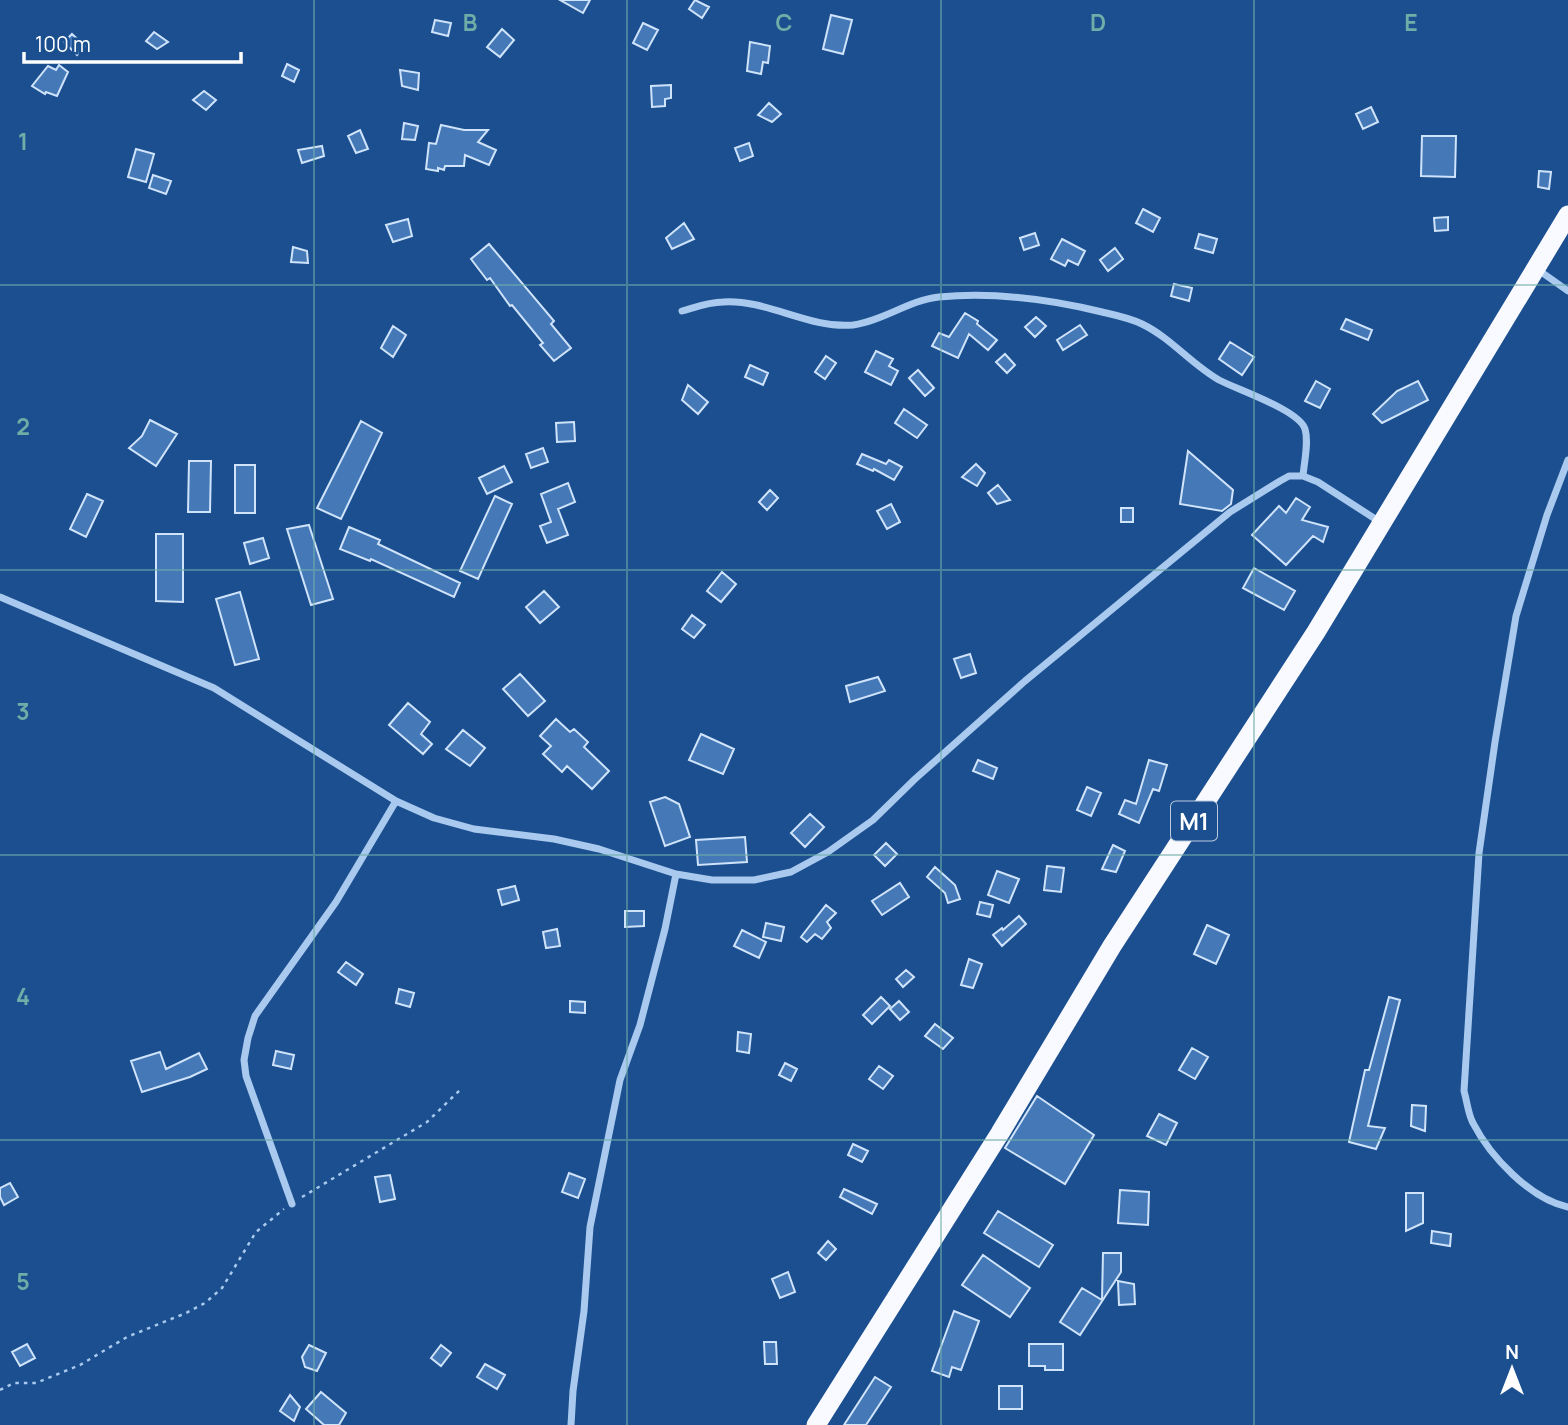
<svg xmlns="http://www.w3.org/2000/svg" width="1568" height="1425" viewBox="0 0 1568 1425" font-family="Manrope,sans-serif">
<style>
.building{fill:#4478b7;stroke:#cfe3fa;stroke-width:2}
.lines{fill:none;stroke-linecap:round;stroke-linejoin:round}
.path{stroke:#a9c9ee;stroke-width:2.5;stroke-dasharray:3.5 5;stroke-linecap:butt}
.minor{stroke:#a9c9ee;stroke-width:7}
.trunk{stroke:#f8faff;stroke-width:19}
.grid{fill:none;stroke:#6fada8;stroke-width:2;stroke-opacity:0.55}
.labels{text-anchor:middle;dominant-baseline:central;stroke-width:6;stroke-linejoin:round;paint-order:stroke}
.shield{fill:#1b4f8f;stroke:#bbcadd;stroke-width:2}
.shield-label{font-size:23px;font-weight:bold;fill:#fff}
.grid-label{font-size:23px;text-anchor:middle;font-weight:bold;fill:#6fada8;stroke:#1b4f8f;stroke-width:6;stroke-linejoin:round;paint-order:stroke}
</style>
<rect width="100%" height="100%" fill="#1b4f8f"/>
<path class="building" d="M560,0H590L583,13Z
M695,0L709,7L702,18L689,9Z
M831,15L852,20L843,54L823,49Z
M435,20L451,23L448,36L432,32Z
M643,23L658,30L647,50L633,43Z
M502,29L514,40L500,57L487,47Z
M154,32L168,42L157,49L146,41Z
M72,34L85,46L77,55L64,42Z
M750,42L770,46L768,63L763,62L761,74L747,71Z
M287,64L299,70L294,82L282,76Z
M59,65L68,72L57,96L46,92L45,94L32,86L48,66L56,70Z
M400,70L419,73L418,90L402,86Z
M671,85V98L665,99V106L652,107L651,86Z
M204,91L216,100L206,110L193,100Z
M769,103L781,114L772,122L758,115Z
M1371,107L1378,122L1363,129L1356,114Z
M404,123L418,126L415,140L402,139Z
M441,125L464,130H488L478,142L496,150L489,165L465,155L464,166H445L444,170L438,168V171L426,169L429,143L436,144Z
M360,130L368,149L356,153L348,136Z
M1422,136H1456L1455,177L1421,176Z
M749,143L753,156L740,161L735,148Z
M322,146L324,156L302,163L298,150Z
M136,149L154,154L146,182L128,177Z
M1539,171L1551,172L1549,189L1538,187Z
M153,175L171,181L166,194L149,188Z
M1143,209L1160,218L1153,232L1136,223Z
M1448,217V230L1435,231L1434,218Z
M408,219L412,236L393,242L386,225Z
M684,223L694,239L672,249L666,238Z
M1035,233L1039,245L1024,250L1020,238Z
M1199,234L1217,239L1213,253L1195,248Z
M1062,239L1085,251L1078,265L1068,260L1065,266L1051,259Z
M489,244L554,321L551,324L571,348L554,361L540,345L543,343L512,305L510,306L490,278L487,280L471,259Z
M293,247L307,251L308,263L291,262Z
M1115,248L1123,259L1108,271L1100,260Z
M1174,284L1192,288L1189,301L1171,296Z
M965,313L978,321L977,324L997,340L988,350L969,334L958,358L932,346L939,333L949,337Z
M1036,317L1046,326L1035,337L1025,327Z
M1346,319L1372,330L1368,340L1341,329Z
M1080,325L1087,335L1063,350L1057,340Z
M393,326L406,335L393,357L381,348Z
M1230,342L1254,357L1242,375L1219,359Z
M876,351L893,359L889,366L898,371L891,385L865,372Z
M1005,354L1015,365L1007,373L996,362Z
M826,356L836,363L825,379L815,372Z
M750,365L768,373L763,385L745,377Z
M918,370L934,388L925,396L909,378Z
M1316,381L1330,389L1320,408L1305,401Z
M1418,381L1428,400L1382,423L1373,414L1397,391Z
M688,385L708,402L698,414L682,400Z
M904,409L927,425L917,438L895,423Z
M150,420L177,434L156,466L129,448L142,436Z
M361,421L382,433L341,519L317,508Z
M574,422L575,441L557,442L556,423Z
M543,448L548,462L531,468L526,454Z
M1188,451L1233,490L1231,504L1222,511L1180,504Z
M862,454L886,464L889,460L902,467L894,480L874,469L873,471L857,464Z
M189,461H211L210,512H188Z
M976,464L985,473L977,486L962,477Z
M235,465H255V513H235Z
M504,466L512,482L487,494L479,478Z
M568,483L575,502L558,509L568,535L547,543L540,526L551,522L541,494Z
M998,485L1010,500L997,504L988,493Z
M770,490L778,498L767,510L759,502Z
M87,494L103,501L86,537L70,529Z
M495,496L512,504L478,579L460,571Z
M1296,498L1310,507L1302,520L1328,527L1323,542L1313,536L1286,565L1252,535L1279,506L1286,513Z
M891,504L900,522L887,529L877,511Z
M1121,508H1133V522H1121Z
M309,525L333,599L311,605L287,529Z
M349,527L380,540L378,544L460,583L454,597L371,559L370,561L340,549Z
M156,534H183V602L156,601Z
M263,538L269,558L250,564L244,543Z
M1254,568L1295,591L1284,610L1243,588Z
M722,572L736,584L721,602L707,591Z
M544,591L559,607L540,623L526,607Z
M240,592L259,659L235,665L216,599Z
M692,615L705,625L694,638L682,629Z
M970,654L976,673L961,678L954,659Z
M520,674L545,701L528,716L503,689Z
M878,677L885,691L850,702L846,686Z
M408,703L430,722L421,734L432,744L423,754L389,725Z
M556,719L570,732L574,729L588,742L584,747L609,771L592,789L567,766L562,772L543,754L551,746L540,736Z
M463,730L485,748L470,766L446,749Z
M701,734L734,749L723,774L689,760Z
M978,760L997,768L993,779L973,771Z
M1149,760L1167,765L1159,791L1153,789L1139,823L1119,814L1125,800L1136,804Z
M1087,787L1101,793L1091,816L1077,810Z
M665,797L679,804L690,837L665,846L650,802Z
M810,814L824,827L805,847L791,833Z
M745,837L747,862L698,865L696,840Z
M886,843L897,854L885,866L874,855Z
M1113,845L1125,851L1116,872L1102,869Z
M1047,866L1064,868L1061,892L1044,890Z
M935,867L955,885L960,899L948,903L945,893L927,877Z
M997,871L1019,879L1009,903L988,895Z
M900,883L909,897L882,915L872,901Z
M515,886L519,900L502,905L498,890Z
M980,902L993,905L990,917L977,914Z
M826,905L836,913L827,922L831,928L822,939L815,934L807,942L801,937Z
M625,911H644V926L625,927Z
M1019,916L1026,924L1002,946L993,935L1002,928L1003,930Z
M766,923L784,927L781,941L763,937Z
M1207,925L1229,935L1216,964L1194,954Z
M557,929L560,946L546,948L543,932Z
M742,930L766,942L759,958L734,946Z
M969,959L982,964L973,988L961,985Z
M346,962L363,974L356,985L338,972Z
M906,970L914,977L903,987L896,979Z
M399,989L414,993L410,1007L396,1003Z
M881,997L890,1006L872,1024L863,1015Z
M1389,997L1400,1000L1368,1126L1385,1128L1376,1149L1349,1142L1365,1070H1369Z
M570,1001L585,1002V1013L570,1012Z
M899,1001L909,1012L900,1020L890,1009Z
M935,1024L953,1038L943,1049L925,1036Z
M738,1032L751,1034L749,1053L737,1051Z
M1192,1048L1208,1057L1195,1079L1179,1070Z
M276,1051L294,1055L291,1069L273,1065Z
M160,1052L166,1069L199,1053L207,1069L190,1077L142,1092L131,1061Z
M785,1063L797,1069L791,1081L779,1075Z
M879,1066L893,1076L883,1089L869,1079Z
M1037,1096L1094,1135L1065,1184L1005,1148Z
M1412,1105L1426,1106L1425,1131L1411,1126Z
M1159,1114L1177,1123L1166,1145L1147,1136Z
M853,1144L868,1151L862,1162L848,1155Z
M569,1173L585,1179L578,1198L562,1192Z
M390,1175L395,1199L380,1202L375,1177Z
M10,1183L18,1197L4,1205L0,1197V1188Z
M844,1189L877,1204L872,1214L840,1197Z
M1120,1190L1149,1192L1148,1225L1118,1223Z
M1406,1193H1423V1223L1406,1231Z
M998,1211L1053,1245L1039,1267L984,1233Z
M1432,1231L1451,1234L1450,1246L1431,1243Z
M828,1241L836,1249L826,1260L818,1253Z
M1103,1253H1121V1272L1080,1335L1060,1322L1082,1288L1102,1300Z
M983,1255L1030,1288L1010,1317L962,1285Z
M788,1272L795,1292L780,1298L772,1279Z
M1118,1281L1134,1284L1135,1304L1119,1305Z
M954,1311L979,1321L961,1370L952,1367L949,1377L932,1371Z
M764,1342H776L777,1364H765Z
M27,1344L35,1358L20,1366L12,1352Z
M1029,1344H1063V1370H1045V1366H1029Z
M309,1345L326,1353L317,1371L305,1367L302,1357Z
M441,1345L451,1353L441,1366L431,1358Z
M485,1364L505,1375L497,1389L477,1377Z
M875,1377L891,1387L866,1425H844Z
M999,1386H1022V1409H999Z
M321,1392L346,1413L339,1425H324L306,1409Z
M290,1395L300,1407L294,1421L280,1411Z"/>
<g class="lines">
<path class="path" d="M302,1197L427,1122L462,1088
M0,1390L14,1383H36L80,1365L127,1337L186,1313L205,1303L222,1288L256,1232L284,1209"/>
<path class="minor" d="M1537,269L1568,291
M682,311C696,307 709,302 723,302C767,299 809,329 853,325C883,321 909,300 939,297C993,292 1049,299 1102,312C1115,315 1130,318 1142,324C1171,338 1191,364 1219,380C1238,390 1299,410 1305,429C1309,442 1304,463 1303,476
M1568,460L1547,515L1516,616L1495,742L1479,853L1464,1091C1467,1101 1468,1114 1473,1123C1490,1156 1530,1199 1568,1207
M0,597L214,688L396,801L434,818L474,829L554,839L599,849L676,874L712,880H754L791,872L828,852L873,820L915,779L1025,681L1230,512L1280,481L1289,476H1303L1318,482L1380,522
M292,1204L246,1076L244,1060L248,1038L255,1016L336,902L396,801
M571,1425L573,1391L584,1311L590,1227L620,1080L640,1025L665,929L676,874"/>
<path class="trunk" d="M816,1425L1000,1133L1112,946L1316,632L1568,215"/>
</g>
<path class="grid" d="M314,0V1425M627,0V1425M941,0V1425M1254,0V1425M0,285H1568M0,570H1568M0,855H1568M0,1140H1568"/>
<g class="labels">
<rect class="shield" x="1171" y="801.5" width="46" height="39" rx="5"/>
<g class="shield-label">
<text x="1194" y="821">M1</text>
</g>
</g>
<g class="grid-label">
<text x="470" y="31">B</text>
<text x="784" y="31">C</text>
<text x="1098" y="31">D</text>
<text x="1411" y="31">E</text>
<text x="23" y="150">1</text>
<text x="23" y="435">2</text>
<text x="23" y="720">3</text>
<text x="23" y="1005">4</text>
<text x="23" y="1290">5</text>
</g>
<g transform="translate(1512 1369)" stroke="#1b4f8f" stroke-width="5" paint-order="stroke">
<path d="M0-5L12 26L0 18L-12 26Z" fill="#ffffff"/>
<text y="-10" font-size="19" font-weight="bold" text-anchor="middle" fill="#ffffff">N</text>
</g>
<path d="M24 52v10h217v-10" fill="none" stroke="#ffffff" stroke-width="3.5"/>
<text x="35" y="52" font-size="21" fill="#ffffff" stroke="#1b4f8f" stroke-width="5" paint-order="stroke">100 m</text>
</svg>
